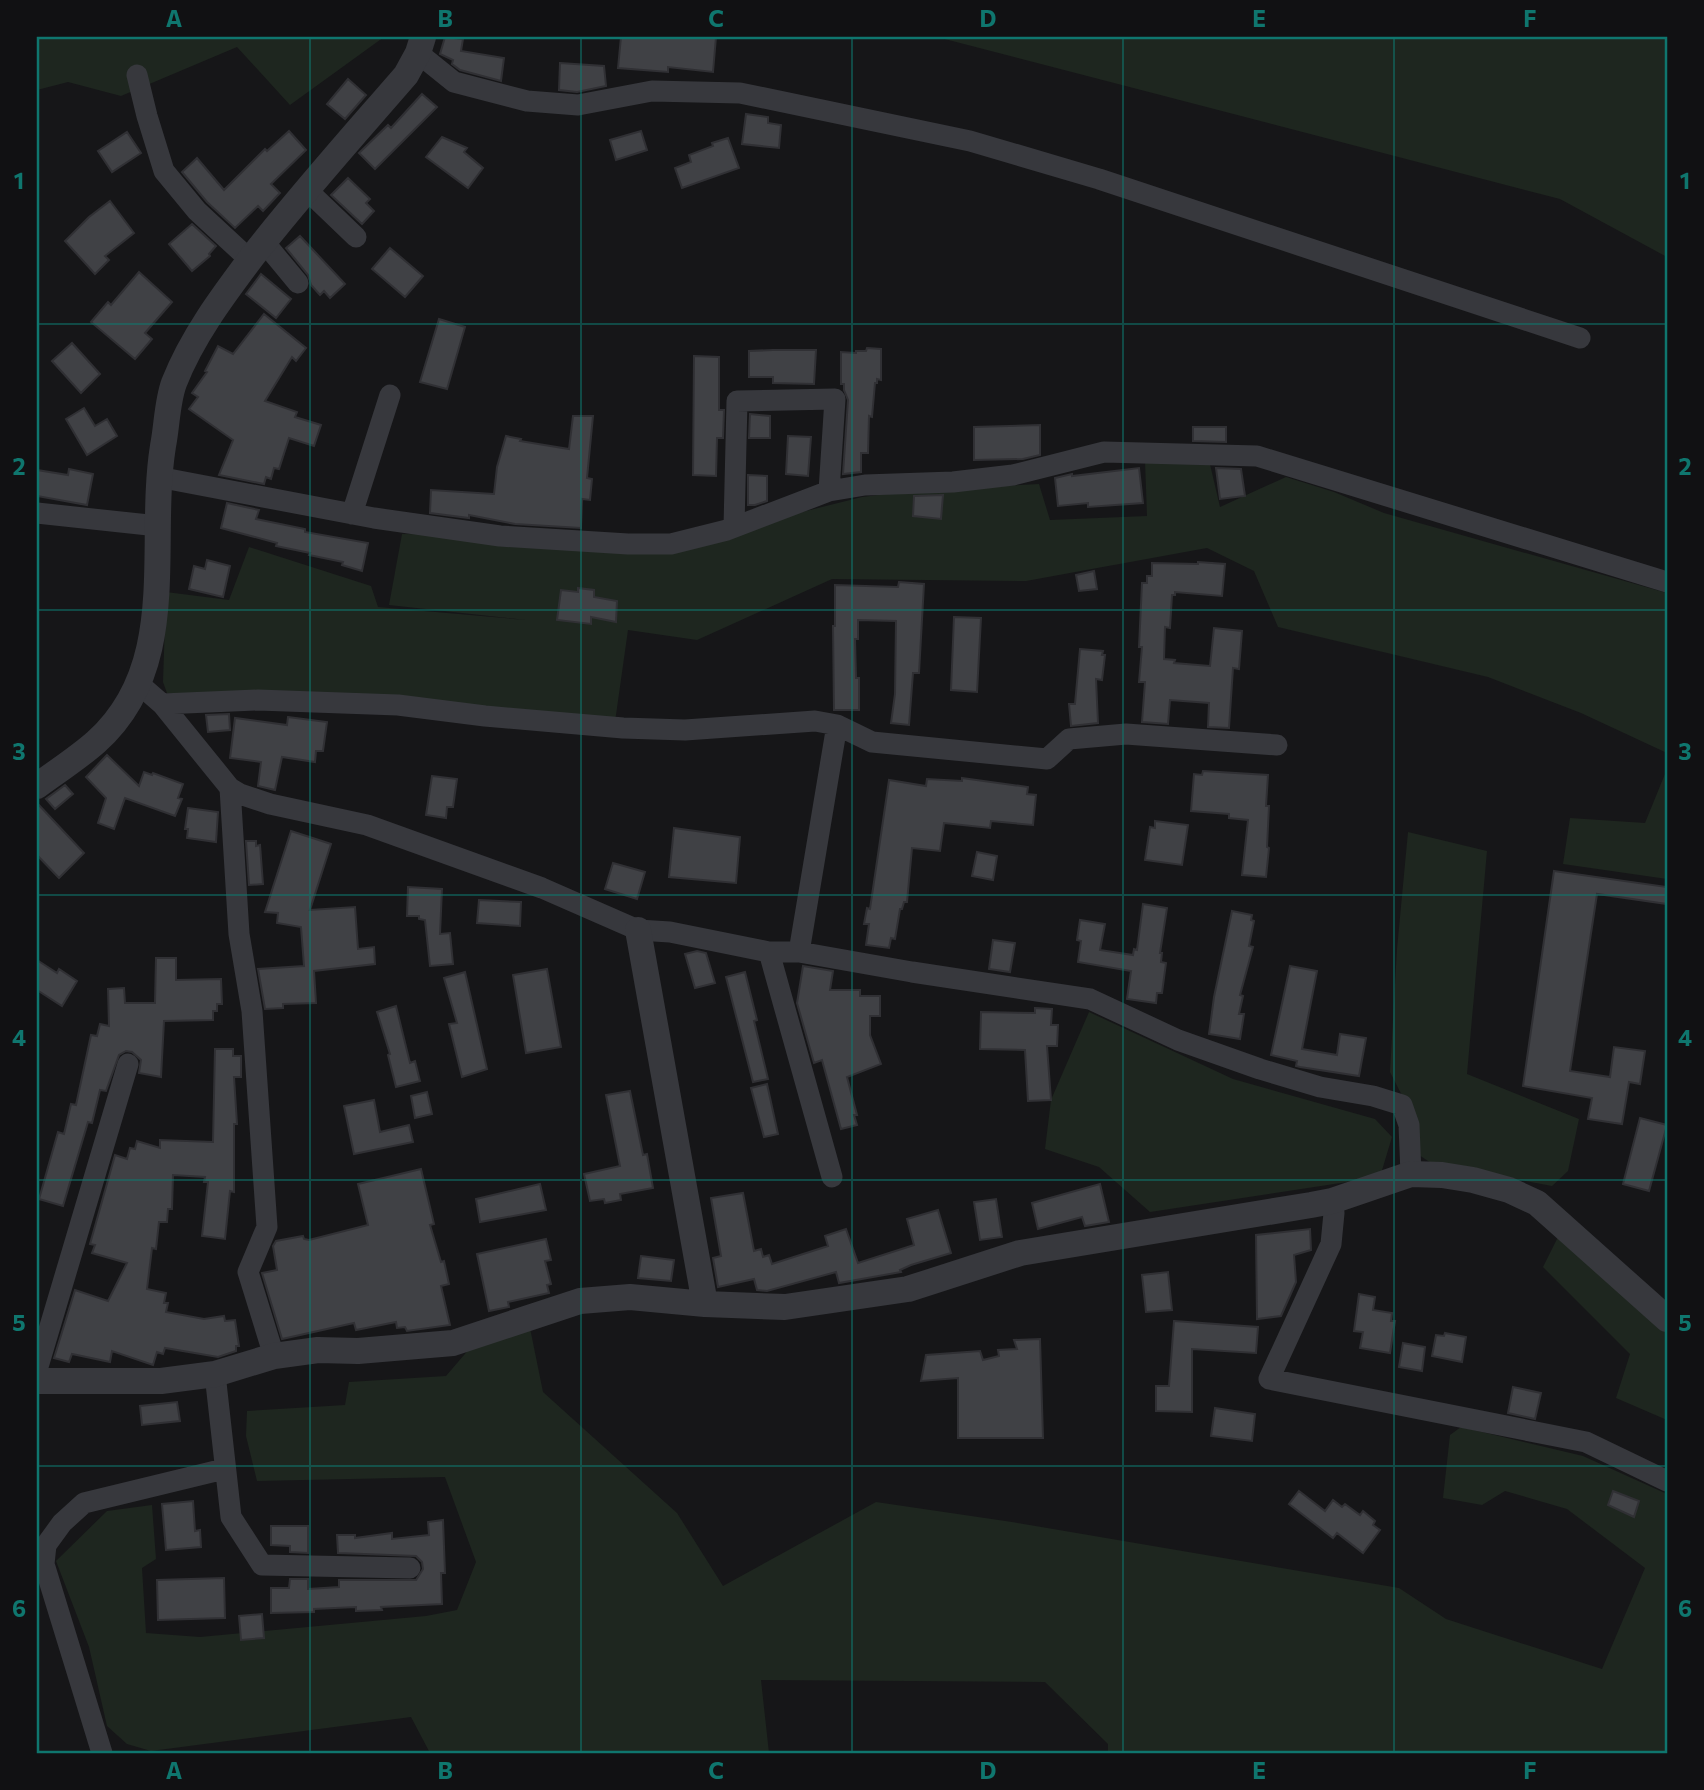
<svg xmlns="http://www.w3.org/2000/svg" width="1704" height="1790" viewBox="0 0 1704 1790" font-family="Commissioner,sans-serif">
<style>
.green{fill:#1e261f}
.building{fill:#404145;stroke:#303034;stroke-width:2}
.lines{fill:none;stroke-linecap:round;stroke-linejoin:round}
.minor{stroke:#37383d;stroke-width:21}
.tertiary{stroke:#37383d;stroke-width:26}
.grid{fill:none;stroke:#0f766e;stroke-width:2;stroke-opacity:0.55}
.neatline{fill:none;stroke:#0f766e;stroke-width:2.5}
.grid-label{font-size:23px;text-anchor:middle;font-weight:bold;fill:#0f766e}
</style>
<rect width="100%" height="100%" fill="#161618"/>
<path class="green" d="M37,37H384L290,105L237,47L121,96L68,82L37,90Z
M937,37H1667V257L1560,199Z
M1209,460L1220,507L1286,477L1334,492L1384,513L1667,593V753L1581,713L1488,677L1278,627L1254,571L1207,548L1026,581L832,579L697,640L628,630L615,722L356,696L167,693L163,682L166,592L229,600L249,547L371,586L378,607L526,620L389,605L402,534L698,538L862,497L911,491L1039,484L1050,520L1147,516L1145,461Z
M1667,769V879L1563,864L1570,818L1645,823Z
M1408,832L1487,851L1467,1074L1579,1119L1568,1171L1552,1186L1431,1163L1416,1153V1123L1390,1072L1397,949Z
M1089,1012L1233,1079L1375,1119L1392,1137L1380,1177L1150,1212L1099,1167L1045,1149L1051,1100Z
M1559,1235L1667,1329V1420L1616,1398L1630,1354L1543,1267Z
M530,1328L543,1392L677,1513L723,1586L876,1502L1012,1522L1399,1588L1446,1619L1602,1669L1645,1568L1567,1509L1505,1491L1482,1505L1443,1498L1450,1435L1461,1427L1583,1456L1667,1494V1753H1108V1744L1045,1682L761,1680L769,1753H430L411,1717L151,1751L127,1744L107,1726L89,1647L56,1561L107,1511L152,1505L156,1559L142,1568L146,1633L200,1637L426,1616L457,1610L476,1562L445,1477L257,1481L246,1436L247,1411L345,1405L349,1382L446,1376L470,1348Z"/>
<path class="building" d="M445,37L463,39L461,51L504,58L501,81L460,70L452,64L453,60L440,54Z
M621,37H716L713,72L668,67V72L618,68Z
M560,63L604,66L606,86L577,92L559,90Z
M348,79L366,95L345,119L327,104Z
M422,94L437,107L375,169L359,153L388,125L391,128Z
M746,114L768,117V123L781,125L779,148L742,144Z
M289,131L306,150L271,184L280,193L263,211L258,206L235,228L207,202L182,172L197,158L224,190L265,149L267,151Z
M641,131L647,150L616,160L610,140Z
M127,132L141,153L112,172L98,151Z
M442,137L467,148L464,152L483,168L468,188L426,157Z
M728,138L739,168L682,188L675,168L691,162L689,155L713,146L712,143Z
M348,178L370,199L366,203L374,211L362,224L331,195Z
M110,201L134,233L105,256L109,260L95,274L65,241L89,217Z
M192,224L216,246L209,254L210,256L192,271L169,244Z
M300,236L345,284L330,298L324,291L320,295L311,285L308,275L286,248Z
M390,248L423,276L405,297L372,269Z
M139,272L172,302L145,333L152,339L135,359L91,322L108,302L111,305Z
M261,274L291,299L276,318L246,294Z
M264,314L306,348L296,361L292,357L265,401L297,412L295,417L321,425L314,446L289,438L279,469L274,468L271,479L266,477L264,484L219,475L233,440L189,409L198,397L192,393L207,372L205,371L218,346L233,354Z
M439,319L465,327L447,389L420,382Z
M72,343L100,374L81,393L52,361Z
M867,348L881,349V380L877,379V383H875L872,417L869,416L868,453H861V472L843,474L848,400L844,390V384H841V352L856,353V351H866Z
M773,350H816L814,384L773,383V377H749V351Z
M694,356L719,357V410H724L723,438H717L716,476L693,475Z
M84,408L95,426L107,419L117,436L87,455L66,419Z
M750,414L770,416V438H749Z
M573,416H593L587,478L592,479L590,500L582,499L581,528L515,524L469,515V518L430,513L431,490L494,494L497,467L506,436L521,439L520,441L569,449Z
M1040,425V455L1023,459L974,460V427Z
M1193,427H1226V442L1193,441Z
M788,436L811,437L808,476L786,474Z
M1139,468L1143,503L1088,507V503L1058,506L1055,478L1072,474V476Z
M1216,468L1241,469L1245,496L1220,499Z
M69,469L93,474L87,505L37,496V470L68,475Z
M748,475L767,476V501L755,505H748Z
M943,495L941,519L913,516L914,496Z
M227,503L259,510L256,519L305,529V532L368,543L362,571L342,565L343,562L309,555L310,553L276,546L277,543L221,528Z
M207,560L230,566L223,597L189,589L194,566L205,569Z
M1198,562L1225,564L1222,596L1175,592V595H1172L1170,628L1165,627L1164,659L1175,660L1174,663L1210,666L1214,628L1242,631L1239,669L1233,668L1229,728L1208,727L1209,703L1170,700L1168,724L1142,722L1145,682H1139L1142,647H1139L1142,583H1147V576H1152V563L1198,564Z
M1094,571L1097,589L1079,591L1076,575Z
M899,582L924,584L919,673H913L909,725L891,723L895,694L896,621L858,620V639H855L856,678H859V710H834L833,626H835V585L898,587Z
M578,588L594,590V597L617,601L616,622L591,617V624L557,620L561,590L578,592Z
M954,617L981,618L977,692L951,690Z
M1080,649L1103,651L1102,655H1105L1102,680L1096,679L1098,723L1071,726L1069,704H1075Z
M229,714L230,730L208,732L206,715Z
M288,717L327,722L323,751H316L315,762L282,757L275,790L258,786L261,762L230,758L235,718L287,725Z
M107,755L139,786L144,772L152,775L153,773L183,784L178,798L182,799L175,816L125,798L114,829L98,823L106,798L86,777Z
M1203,771L1268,775L1266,806H1269L1267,847L1269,848L1266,877L1242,875L1248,820L1229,818V814L1191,811L1194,774L1202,775Z
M432,776L457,779L453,807H447L446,818L426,815Z
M962,778L1028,787L1027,794L1036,795L1033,825L991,821L990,828L944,823L940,851L912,848L907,902H904L902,909H900L895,939L891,938L889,948L866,945L869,924H864L867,908L870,909L889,780L926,786L927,779L962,781Z
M65,785L73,794L55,809L46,799Z
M37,803L84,853L59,878L37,855Z
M188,808L218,812L216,842L187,838L188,829H185Z
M1155,821L1188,825L1182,865L1145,860L1150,827L1155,828Z
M674,828L740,837L736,883L669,877Z
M291,831L331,844L310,910L355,907L358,949L374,947L375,964L314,971L316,1003L283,1004V1008L265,1009L258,969L304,966L301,927L277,923L278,913L265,912Z
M246,841H256V846L260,845L263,884L249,885Z
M977,852L997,856L993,880L972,876Z
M613,863L645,872L637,899L605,889Z
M1554,871L1667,887V904L1597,894L1570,1071L1610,1077L1614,1047L1645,1051L1640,1084L1629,1082L1622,1124L1588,1119L1592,1098L1523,1086Z
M408,887L442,889L440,934L450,933L453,964L430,966L425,920L419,919V916H407Z
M479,900L521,902L520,926L477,923Z
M1143,904L1167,908L1160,953H1162L1161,962L1166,963L1162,993H1157L1156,1003L1127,999L1131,971L1078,962L1081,941L1077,940L1080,920L1105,924L1100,950L1133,955L1134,949L1137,950Z
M1232,911L1252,915L1251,920L1254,921L1249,946L1253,947L1240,995L1243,996L1239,1014H1244L1240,1039L1209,1034L1214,997Z
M993,940L1015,943L1010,972L989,969Z
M697,951L706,953L715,983L695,988L685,954Z
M156,958H176V980L221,979L222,1004H217V1011H213V1020L164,1021L161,1077L139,1073L141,1060L132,1052L126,1051L119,1055L106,1091L100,1090L92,1123L88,1122L63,1206L39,1199L58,1132L64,1134L71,1104L76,1105L91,1035L97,1036L100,1024L109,1026L108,989L124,988L125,1003H155Z
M37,960L57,973L59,969L77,981L62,1006L37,990Z
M803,966L833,971L830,990H860V996H880V1016H870V1035L881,1064L847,1077L857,1115H854L857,1125L841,1129L822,1060L814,1063L797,1003Z
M1290,966L1317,971L1302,1049L1337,1055L1340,1034L1366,1038L1359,1076L1300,1067L1296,1066L1297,1061L1271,1055Z
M547,969L561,1047L526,1053L513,975Z
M465,972L487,1069L462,1077L449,1024L457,1023L444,978Z
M745,972L757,1020L754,1021L768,1079L753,1082L726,977Z
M396,1006L410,1063L415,1061L420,1081L396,1087L388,1055L390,1054L377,1012Z
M1035,1008L1052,1009L1051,1025H1058L1057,1046H1047L1051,1100L1028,1101L1025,1050L980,1049L981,1012L1035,1013Z
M215,1049H233V1056H241V1077H234L237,1124H234V1192L230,1191L225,1239L202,1236L208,1182H204L205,1177L173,1175L172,1209H168L167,1222H159L156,1249L152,1248L147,1289L166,1293L164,1303H168L166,1312L204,1319L224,1316L225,1321L235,1320L239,1346H236V1351L218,1357L165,1348L163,1354L157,1352L153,1365L112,1351L110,1362L72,1354L69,1362L54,1358L75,1290L108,1301L127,1263L92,1253L95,1245L90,1244L115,1155L127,1159L130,1148L135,1149L137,1141L160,1148V1140L213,1142Z
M767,1084L778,1134L764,1137L751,1088Z
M630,1091L643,1155L647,1154L653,1188L620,1194L621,1200L605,1203L604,1199L590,1201L584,1174L620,1166L606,1095Z
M427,1092L432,1114L415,1118L411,1096Z
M374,1100L380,1132L409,1125L413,1142L354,1154L344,1106Z
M1640,1118L1667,1125L1649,1191L1623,1184Z
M421,1169L434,1224L430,1225L441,1262L444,1261L449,1284L441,1286L450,1325L407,1331L405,1327L397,1328L396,1322L356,1330L354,1323L282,1339L262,1273L277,1270L273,1246L276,1241L303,1236L304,1239L309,1240L368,1225L358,1184Z
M540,1184L546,1210L480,1222L476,1199Z
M1100,1184L1109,1222L1085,1226L1082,1217L1038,1229L1032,1203Z
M743,1193L754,1251L761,1249L763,1257L769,1255L772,1264L828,1246L825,1236L846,1229L858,1263L914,1245L907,1219L938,1210L951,1253L911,1265L900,1270L901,1272L839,1283L836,1272L767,1291L757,1290L754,1279L718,1287L713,1258L721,1256L711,1198Z
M996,1199L1002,1237L980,1240L974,1202Z
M1310,1229L1311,1250L1294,1255L1296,1282L1281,1316L1257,1319L1256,1235Z
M546,1239L551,1260L545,1261L551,1284L547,1285L549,1293L508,1302L509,1307L489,1311L477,1254Z
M641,1256L674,1260L671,1281L638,1278Z
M1168,1272L1172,1310L1146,1312L1142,1275Z
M1359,1294L1375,1297L1373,1310L1392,1313L1391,1321H1395L1390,1353L1360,1348L1363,1332L1354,1331Z
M1174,1321L1258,1327L1256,1353L1192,1349V1412L1156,1411V1386H1169Z
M1445,1333L1466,1337L1462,1362L1432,1356L1436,1335L1444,1336Z
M1040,1339L1043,1438H958V1378L921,1381L926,1355L980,1351L983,1360L999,1356L998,1350L1017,1349L1014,1340Z
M1403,1343L1425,1347L1422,1371L1399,1367Z
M1513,1387L1541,1393L1535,1419L1508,1413Z
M177,1402L180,1421L142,1425L140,1406Z
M1215,1408L1255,1414L1252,1441L1211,1436Z
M1299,1491L1325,1511L1333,1500L1342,1507L1345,1504L1360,1515L1363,1511L1375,1521L1373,1525L1380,1530L1363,1553L1337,1533L1333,1538L1289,1504Z
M1613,1491L1639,1501L1634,1517L1608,1505Z
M193,1501L195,1531L200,1530L201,1547L166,1550L162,1504Z
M443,1520L445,1573H441L442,1604L381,1607L382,1610L356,1611V1607L314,1609V1612L271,1613V1588H289L290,1579H308V1589L339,1587V1580H416L423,1569L422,1562L416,1556L338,1553L337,1535H355V1538L392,1533V1539L429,1535L428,1522Z
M271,1526H308V1553L290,1552V1546L271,1545Z
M224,1578L225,1618L158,1620L157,1580Z
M262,1614L264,1638L241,1640L239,1616Z"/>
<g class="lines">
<path class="minor" d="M418,53L454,82L527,101L578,105L652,91L740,93L970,141L1099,179L1580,338
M137,75L147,116L164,171L197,211L250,260
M307,190L356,237
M264,242L298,283
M158,477L374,518L500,536L628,544H671L727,530L829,491L865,485L953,482L1013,475L1104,452L1257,456L1667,582
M37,513L158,526
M352,514L390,395
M734,527L737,401L835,399L829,491
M139,684L162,704L230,788L240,794L270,804L367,825L542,888L638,930L670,932L769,952H799L912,972L1090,999L1178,1040L1260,1069L1320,1087L1373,1096L1402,1105L1409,1125L1411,1174
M162,704L258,700L398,705L485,716L623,728L685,730L815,721L837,725L872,742L1047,759L1069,739L1126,734L1277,745
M230,788L239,934L252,1011L267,1227L248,1272L274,1356
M769,952L832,1177
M799,952L837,725
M1332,1201L1334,1213L1331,1244L1269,1379L1586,1442L1667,1481
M37,1370L128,1064
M215,1374L231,1517L262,1565L410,1568
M102,1753L44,1564L46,1545L62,1523L84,1503L224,1469"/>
<path class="tertiary" d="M37,786C56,772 78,758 96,742C182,665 147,546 163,446C167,426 167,402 174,383C192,337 222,297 252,257C301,194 354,135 406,75L418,53L423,37
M638,930L705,1304
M37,1381H161L215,1374L274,1356L318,1350L358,1351L453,1343L580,1301L630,1297L705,1304L785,1307L908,1289L1020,1253L1311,1205L1332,1201L1411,1174L1442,1175L1473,1180L1509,1190L1537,1203L1667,1319"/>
</g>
<path class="grid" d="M310,37V1753M581,37V1753M852,37V1753M1123,37V1753M1394,37V1753M37,324H1667M37,610H1667M37,895H1667M37,1180H1667M37,1466H1667"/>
<rect width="1704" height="1790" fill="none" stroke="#111113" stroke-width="77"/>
<rect x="38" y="38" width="1628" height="1714" class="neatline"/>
<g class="grid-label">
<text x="174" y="27">A</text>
<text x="445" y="27">B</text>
<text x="716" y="27">C</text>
<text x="988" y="27">D</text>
<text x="1259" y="27">E</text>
<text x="1530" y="27">F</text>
<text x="19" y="189">1</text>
<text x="1685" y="189">1</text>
<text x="19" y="475">2</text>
<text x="1685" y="475">2</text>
<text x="19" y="760">3</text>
<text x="1685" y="760">3</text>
<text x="19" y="1046">4</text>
<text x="1685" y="1046">4</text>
<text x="19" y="1331">5</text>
<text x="1685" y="1331">5</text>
<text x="19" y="1617">6</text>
<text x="1685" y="1617">6</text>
<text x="174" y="1779">A</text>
<text x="445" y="1779">B</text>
<text x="716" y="1779">C</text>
<text x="988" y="1779">D</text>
<text x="1259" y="1779">E</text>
<text x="1530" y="1779">F</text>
</g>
</svg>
